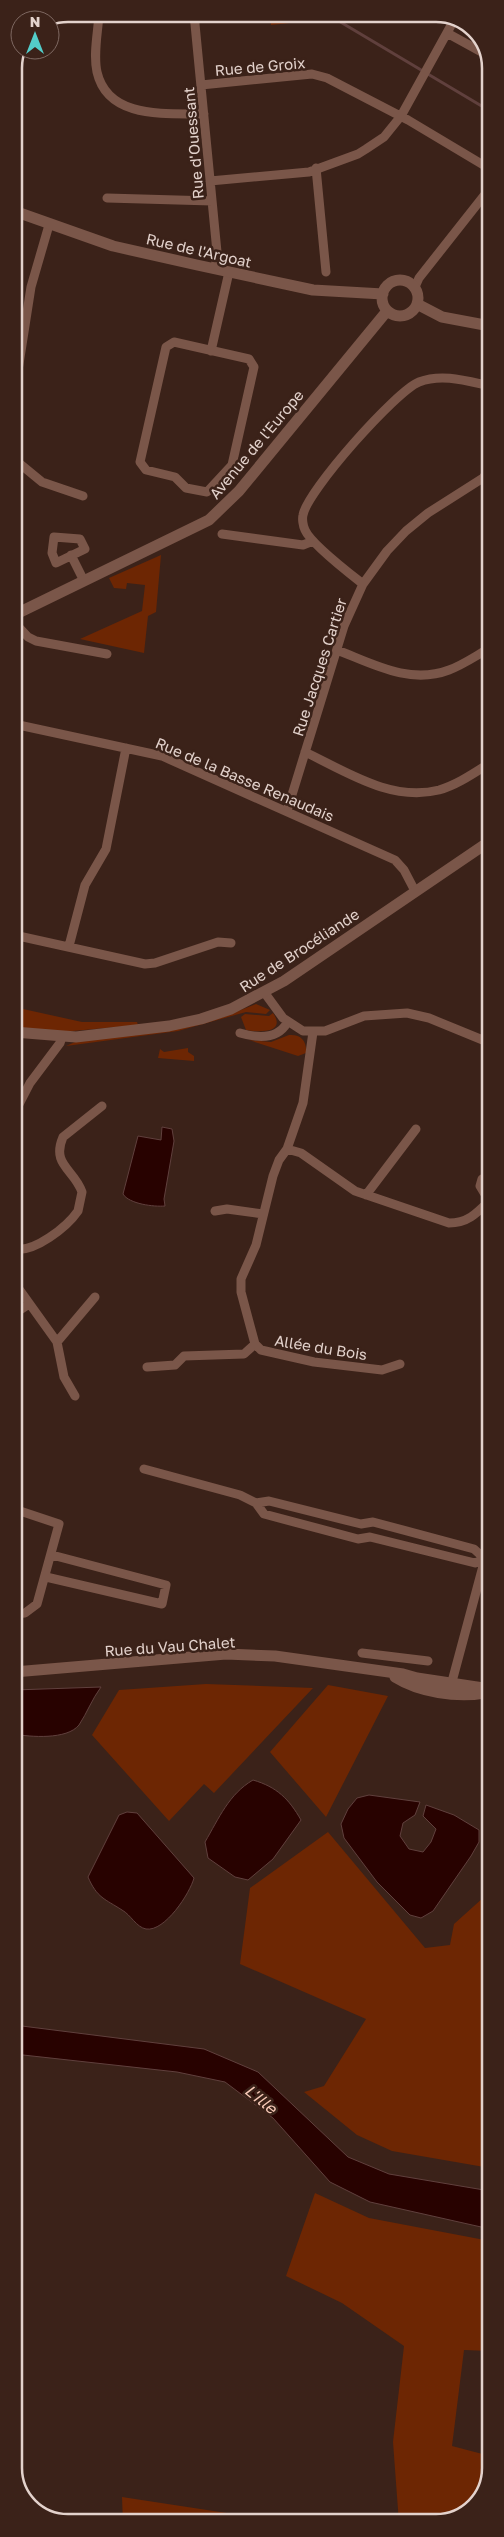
<svg xmlns="http://www.w3.org/2000/svg" width="504" height="2537" viewBox="0 0 504 2537" font-family="'Golos Text',sans-serif">
<style>
.green{fill:#6d2603}
.water{fill:#280200;stroke:#60403d}
.lines{fill:none;stroke-linecap:round;stroke-linejoin:round}
.stream{stroke:#60403d;stroke-width:3}
.minor{stroke:#7a5649;stroke-width:9}
.tertiary{stroke:#7a5649;stroke-width:11}
.labels{text-anchor:middle;dominant-baseline:central;stroke-width:5;stroke-linejoin:round;paint-order:stroke}
.street-label{font-size:15px;fill:#e3d2cc;stroke:#3b2219}
.water-label{font-size:16px;font-style:italic;fill:#f8cab8;stroke:#3b2219}
.rim{fill:none;stroke:#e3d2cc;stroke-width:2.5}
</style>
<rect width="100%" height="100%" fill="#3b2219"/>
<path class="green" d="M270,14H318L327,19L271,25Z
M161,555L156,612L148,616L144,653L80,639L142,611L145,585L127,583L126,589L114,588L109,578Z
M256,1004L270,1010L266,1014L246,1012L178,1031L66,1046L75,1042L223,1017Z
M14,1007L82,1022H137L138,1025L62,1032L14,1027Z
M273,1013C287,1034 258,1032 246,1030L241,1017L245,1014L269,1016Z
M289,1035C301,1034 307,1041 306,1053L298,1056L249,1040L271,1042Z
M188,1048V1052L194,1056V1061L158,1058L160,1049L164,1052Z
M206,1684L313,1688L214,1793L204,1784L169,1821L92,1735L119,1690Z
M328,1685L388,1696L326,1817L270,1752Z
M328,1832L425,1948L450,1945L454,1924L484,1897L490,1888V2168L392,2151L357,2135L304,2092L324,2086L366,2019L240,1964L250,1888Z
M315,2193L369,2218L490,2241V2351L464,2350L452,2446L490,2456V2469L476,2505L443,2523H399L393,2442L404,2346L342,2303L286,2276Z
M122,2497L265,2519L315,2523H123Z"/>
<path class="water" d="M162,1127L172,1129L174,1141L164,1199L165,1206C154,1207 129,1204 123,1194L138,1136L161,1140Z
M101,1687C92,1699 87,1713 79,1725C67,1740 30,1737 14,1734V1690Z
M253,1780C277,1787 289,1799 301,1820L273,1859L248,1880L235,1877L208,1858L205,1842C219,1818 229,1794 253,1780Z
M369,1795L420,1802L415,1815L403,1823L400,1836L409,1849L423,1852L431,1842L436,1829L423,1816L426,1805L454,1815L479,1830V1842L471,1856L433,1911L421,1918L410,1915L377,1882L344,1838L341,1824L348,1809L357,1798Z
M127,1812L137,1813L194,1878C190,1893 165,1932 146,1929C136,1927 131,1915 122,1910C105,1899 97,1898 88,1877L119,1815Z
M14,2025L204,2049L258,2072L348,2157L389,2174L490,2191V2229L370,2202L330,2182L273,2118L225,2082L177,2072L14,2054Z"/>
<g class="lines">
<path class="stream" d="M327,14L490,111"/>
<path class="minor" d="M99,14C98,32 93,54 97,72C108,120 167,113 204,114
M194,14L217,252L215,269
M447,33L487,55
M201,85L312,74L327,78L408,120L490,169
M316,168L326,272
M210,181L309,172L358,154L366,149L384,137L401,116L454,20
M107,198L212,201
M415,287L419,278L490,188
M174,342L249,359L254,367L232,465L207,492L186,488L175,477L146,470L140,462L166,347Z
M211,351L229,272
M14,396L31,287L49,225
M14,459L42,482L83,496
M222,534L303,545L313,541
M54,537L80,539L85,549L56,563L52,553Z
M71,555L84,581
M363,584C349,573 311,544 305,530C303,526 302,519 303,515C307,491 396,391 419,382C442,373 467,381 490,386
M14,622L28,637L36,641L107,654
M337,650C373,664 410,685 449,670C463,665 477,655 490,648
M14,724L162,756L395,860L404,870L415,891
M305,752C347,772 391,802 439,790C457,785 474,773 490,763
M287,811L344,626L363,584L387,551L406,531L428,513L483,478L490,468
M14,935L145,964L155,963L218,942L231,943
M69,946L85,885L106,849L126,748
M264,992L283,1018L303,1031H325L364,1016L407,1013L429,1018L490,1043
M313,1032L303,1103L287,1149L279,1160L273,1176L256,1245L241,1279V1292L255,1344L261,1350L314,1362L382,1370L400,1364
M240,1033C257,1038 277,1040 287,1023
M14,1114L30,1083L60,1043L62,1037
M287,1149L301,1153L355,1191L449,1223C468,1223 477,1213 490,1200
M366,1195L416,1129
M489,1201L480,1186L482,1179L490,1176
M215,1211L227,1209L263,1214
M14,1249C34,1253 67,1227 78,1211L82,1192C74,1169 51,1165 63,1137L102,1106
M14,1282L57,1342L95,1297
M14,1314L29,1304
M57,1342L64,1377L75,1396
M147,1367L175,1365L184,1356L244,1354L255,1344
M144,1469L240,1495L256,1503L264,1514L358,1539L370,1537L475,1563L485,1559L474,1549L373,1522L361,1524L269,1501L256,1503
M14,1509L59,1524L37,1604L25,1613L14,1614
M46,1577L162,1604L166,1585L52,1555
M362,1653L428,1661
M450,1689L490,1540"/>
<path class="tertiary" d="M14,211L113,246L197,265L313,290L383,294
M382 298a18 18 0 1 1 36 0a18 18 0 1 1-36 0Z
M417,304L442,317L490,326
M14,615L209,520L239,491L387,311
M14,1032L76,1037L169,1026L201,1019L231,1009L284,981L490,841
M14,1672L226,1654L275,1656L403,1674L417,1678L490,1689
M395,1677C419,1692 457,1698 484,1693"/>
</g>
<g class="labels">
<g class="street-label">
<text transform="translate(260 66) rotate(-5)">Rue de Groix</text>
<text transform="translate(193 143) rotate(-95)">Rue d'Ouessant</text>
<text transform="translate(199 250) rotate(13)">Rue de l'Argoat</text>
<text transform="translate(256 444) rotate(-50)">Avenue de l'Europe</text>
<text transform="translate(319 667) rotate(-72)">Rue Jacques Cartier</text>
<text transform="translate(245 779) rotate(23)">Rue de la Basse Renaudais</text>
<text transform="translate(299 950) rotate(-33)">Rue de Brocéliande</text>
<text transform="translate(321 1347) rotate(9)">Allée du Bois</text>
<text transform="translate(170 1646) rotate(-4)">Rue du Vau Chalet</text>
</g>
<g class="water-label">
<text transform="translate(261 2099) rotate(39)">L'Ille</text>
</g>
</g>
<path d="M0 0H504V2537H0ZM68 22H436A46 46 0 0 1 482 68V2468A46 46 0 0 1 436 2514H68A46 46 0 0 1 22 2468V68A46 46 0 0 1 68 22Z" fill="#3b2219" fill-rule="evenodd"/>
<path class="rim" d="M68 22H436A46 46 0 0 1 482 68V2468A46 46 0 0 1 436 2514H68A46 46 0 0 1 22 2468V68A46 46 0 0 1 68 22Z"/>
<g transform="translate(35 35)"><circle r="24" fill="#3b2219" stroke="#7e6861"/>
<path d="M0-4L9 19L0 12L-9 19Z" fill="#53cdc9"/>
<text y="-8" font-size="14" font-weight="bold" text-anchor="middle" fill="#e3d2cc">N</text>
</g>
</svg>
